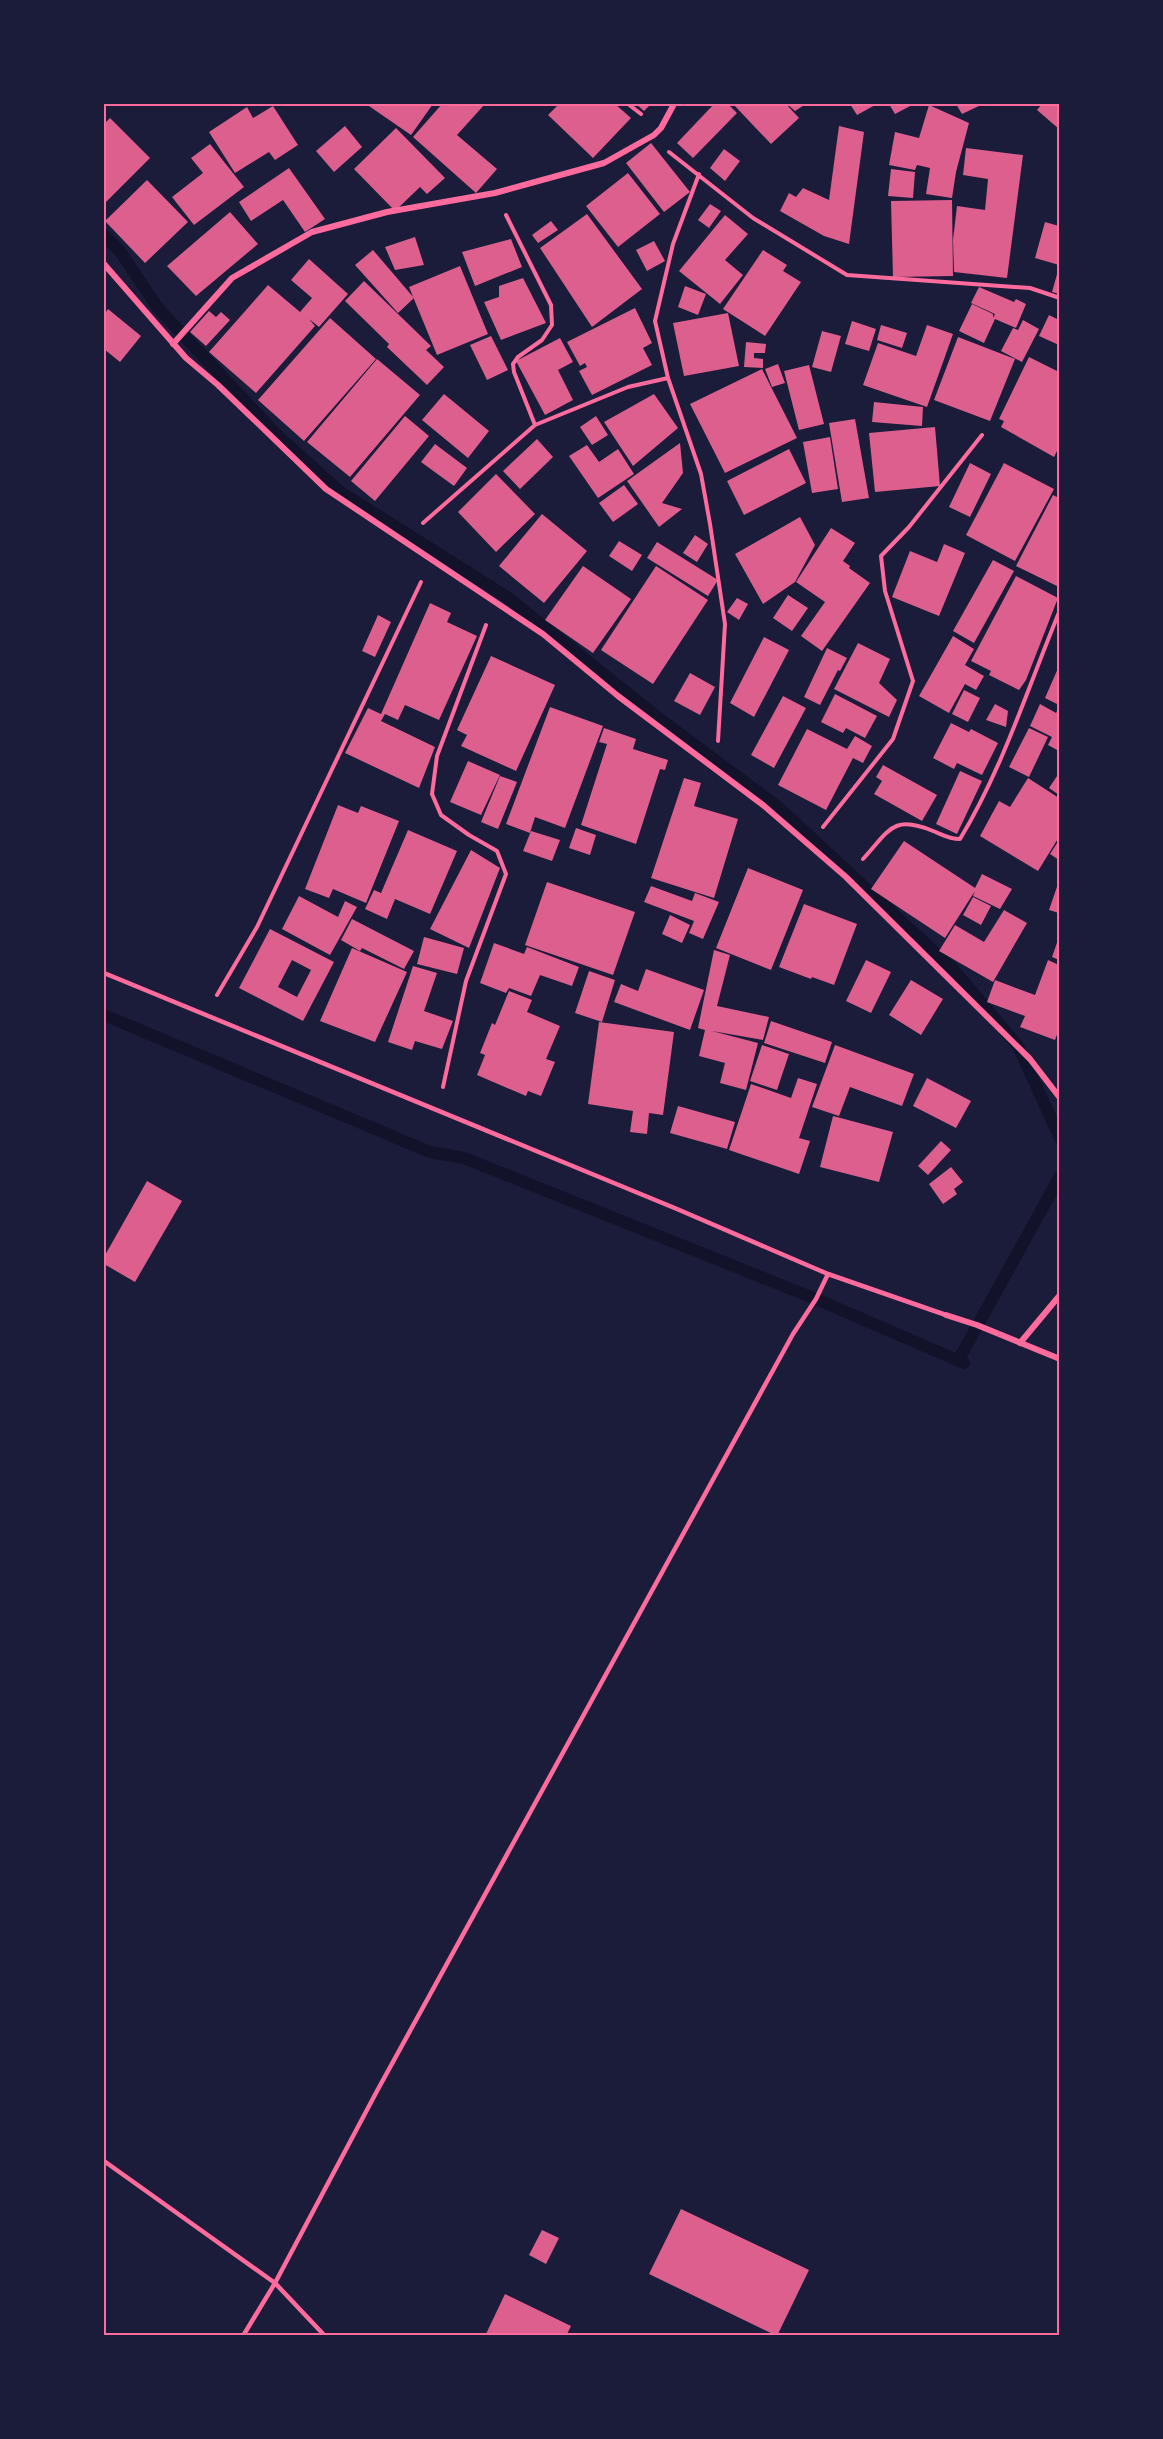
<svg xmlns="http://www.w3.org/2000/svg" width="1163" height="2439" viewBox="0 0 1163 2439" font-family="Poppins,sans-serif">
<style>
.lines{fill:none;stroke-linecap:round;stroke-linejoin:round}
.stream{stroke:#12122b;stroke-width:12}
.building{fill:#dd5f8e;fill-rule:evenodd}
.path{stroke:#ff6b9d;stroke-width:4}
.service{stroke:#ff6b9d;stroke-width:4.5}
.minor{stroke:#ff6b9d;stroke-width:6}
.neatline{fill:none;stroke:#ff6b9d;stroke-width:2}
</style>
<rect width="100%" height="100%" fill="#1b1b3a"/>
<g class="lines">
<path class="stream" d="M104,235L119,250L158,308L276,434L339,491L507,597L656,716L778,807L953,969L1018,1046L1060,1138
M104,1015L430,1152L464,1158L816,1299L964,1363
M958,1361L1060,1176"/>
</g>
<path class="building" d="M366,104H433L411,135Z
M442,104H485L457,135L497,169L476,193L413,137Z
M559,104H615L631,118L593,158L548,115Z
M636,104H651L644,111Z
M714,104H728L737,113L693,158L677,143Z
M733,104H786L799,118L771,144Z
M787,104H806L795,111Z
M850,104H877L857,115Z
M889,104H914L895,114Z
M956,104H978L979,106L962,114Z
M1042,104H1059V129L1037,110Z
M929,105L969,123L956,172L952,198L926,194L930,168L917,165L915,170L889,165L895,132L919,138Z
M273,106L298,145L275,160L269,152L235,173L209,132L247,107L253,118Z
M110,118L150,158L106,202L104,200V124Z
M345,126L362,147L334,172L316,151Z
M839,126L864,132L849,244L824,236L780,211L789,193L796,197L803,188L829,200Z
M396,128L445,178L427,194L420,187L395,211L354,169Z
M651,143L690,192L664,212L626,163Z
M210,144L244,187L194,225L172,197L203,173L191,158Z
M966,148L1023,155L1007,278L954,272L953,240L957,206L985,210L988,179L963,175Z
M724,149L740,161L725,181L710,168Z
M289,168L325,219L305,232L283,200L251,221L239,202Z
M891,169L915,172L913,198L888,196Z
M628,173L660,214L618,247L586,206Z
M147,180L188,222L145,263L105,221Z
M952,200L953,276L893,277L891,201Z
M710,204L721,211L709,228L698,220Z
M230,212L258,244L196,296L167,266Z
M587,214L642,289L592,327L540,248Z
M725,215L748,234L725,260L743,275L720,304L679,271Z
M551,221L558,230L538,243L532,235Z
M1045,222L1059,226V265L1035,258Z
M415,237L424,265L395,270L385,247Z
M511,239L522,267L475,286L462,252Z
M654,241L665,261L647,271L636,250Z
M373,250L414,298L398,313L355,265Z
M763,250L787,265L783,271L801,282L765,336L723,309Z
M309,259L348,294L319,327L309,319L315,326L256,393L209,352L268,285L300,312L312,298L291,280Z
M460,266L488,334L437,355L409,287Z
M1059,267V294L1052,292Z
M523,278L546,323L501,340L484,302L499,297V286Z
M364,281L431,346L426,350L444,367L427,385L387,347L389,344L345,301Z
M685,286L706,294L698,315L678,307Z
M979,287L1014,302L1016,299L1026,304L1016,328L995,319L984,343L959,331L972,304L993,314V318L995,314L971,303Z
M635,308L652,343L643,348L652,365L592,395L579,371L587,367L585,363L580,366L567,342Z
M108,309L141,336L120,362L104,349V310L106,312Z
M209,311L216,317L221,312L230,320L206,346L190,332Z
M728,313L739,366L684,376L673,323Z
M1049,315L1059,320V345L1039,336Z
M330,318L376,359L304,441L258,400Z
M1023,320L1039,329L1022,362L1001,351L1013,328L1018,330Z
M852,321L876,329L869,351L845,344Z
M881,325L907,333L902,348L877,340Z
M927,325L953,334L927,407L863,385L878,343L916,356Z
M822,331L841,336L831,372L812,367Z
M491,336L508,370L487,380L470,345Z
M958,337L1015,359L990,421L934,400Z
M560,338L573,362L558,370L573,400L545,415L516,361Z
M746,342L766,344L765,353H754V358L763,359V368L744,367Z
M1029,357L1059,372V447L1054,457L1001,427L1004,421L999,419Z
M377,359L420,395L350,477L307,442Z
M778,364L785,383L772,387L765,369Z
M809,365L824,424L799,430L784,371Z
M762,369L797,438L725,473L690,404Z
M444,394L489,431L468,458L422,420Z
M654,394L678,428L633,466L604,422Z
M874,402L923,407L922,426L872,422Z
M405,416L429,436L375,501L351,481Z
M596,416L608,435L592,445L580,427Z
M855,419L869,498L842,502L829,423Z
M935,427L940,486L875,492L869,433Z
M830,437L838,489L812,493L803,442Z
M537,439L553,457L520,489L503,471Z
M680,443L683,473L662,503L682,509L659,527L627,481Z
M435,444L467,468L454,486L421,462Z
M587,445L599,462L618,449L634,474L598,498L569,456Z
M789,449L806,483L744,515L727,481Z
M970,463L991,474L970,517L949,507Z
M1004,463L1054,489L1015,561L966,535Z
M496,474L535,514L496,552L458,512Z
M624,485L638,504L613,522L599,503Z
M1053,495L1059,498V587L1016,566Z
M542,514L587,551L544,603L499,566Z
M800,517L815,545L795,582L763,604L735,554Z
M831,528L855,543L843,561L850,566L849,568L870,583L822,651L801,636L825,602L796,582Z
M695,535L708,544L697,562L683,553Z
M619,541L642,555L632,571L609,556Z
M657,542L718,580L708,596L647,558Z
M944,544L965,553L939,616L892,597L910,551L937,562Z
M993,560L1014,571L974,643L953,631Z
M583,566L631,599L593,653L545,620Z
M656,566L708,600L653,684L601,650Z
M1016,576L1058,598L1026,680L1019,690L989,675L991,671L971,661Z
M788,595L808,608L792,631L773,618Z
M737,598L748,604L739,620L727,612Z
M430,603L451,613L447,622L477,636L439,720L405,705L398,720L385,714L381,721L435,747L419,788L345,753L368,708L381,714Z
M378,615L391,622L375,657L362,651Z
M953,636L974,649L965,665L984,676L976,690L965,684L949,713L919,696Z
M764,637L789,650L754,717L730,703Z
M858,643L890,659L879,683L897,700L889,717L834,689Z
M827,648L847,658L840,671L838,670L820,705L804,697Z
M491,656L555,685L516,771L461,746L467,735L457,730Z
M1059,666V705L1045,698Z
M690,673L715,687L700,715L674,701Z
M964,690L980,698L968,722L952,714Z
M835,694L877,716L865,738L846,728L843,733L821,722Z
M783,696L806,708L774,768L751,755Z
M995,704L1008,711L1006,727L986,720Z
M1040,704L1056,713L1059,707V751L1048,745L1052,737L1030,726Z
M550,707L603,726L565,828L535,817L530,833L506,824Z
M951,723L969,732L971,729L998,743L982,775L957,763L954,769L933,758Z
M604,728L636,739L633,749L668,760L665,770L660,769L636,844L581,825L607,744L599,742Z
M1029,728L1048,737L1029,777L1009,767Z
M807,729L847,749L855,736L872,746L863,763L853,758L826,810L778,785Z
M468,761L500,775L481,815L450,802Z
M883,765L937,795L922,821L874,794L882,781L876,777Z
M960,771L982,781L957,834L936,824Z
M1059,773V795L1049,788Z
M500,776L517,782L498,829L481,822Z
M684,778L701,783L694,806L738,819L714,898L651,878Z
M1028,778L1059,798V837L1038,871L980,836L999,801L1010,807Z
M338,805L358,813L361,806L399,821L366,903L333,889L329,898L305,889Z
M576,828L596,835L590,855L569,848Z
M408,830L457,851L430,914L395,899L387,919L365,909L374,890L381,893Z
M531,831L560,840L552,861L523,851Z
M1059,840V860L1050,854Z
M904,841L975,888L982,874L1012,889L1000,909L973,896L975,891L945,938L871,889Z
M471,850L500,868L469,948L430,929Z
M748,868L803,890L771,970L716,948Z
M1059,881V913L1049,910Z
M547,882L635,912L613,975L525,945Z
M651,886L692,901L695,893L719,902L703,939L689,933L694,921L644,902Z
M299,896L338,917L345,901L357,907L330,955L282,929Z
M973,897L991,906L981,925L963,915Z
M804,904L857,924L834,985L812,977L811,979L779,967Z
M1004,910L1027,923L993,982L939,951L955,925L984,942Z
M670,915L690,925L682,943L662,934Z
M352,919L414,951L404,969L362,948L360,951L341,940Z
M270,929L334,962L303,1021L239,988ZM292,960L311,970L297,997L278,987Z
M424,937L464,948L457,974L417,964Z
M1059,937V960L1052,957Z
M494,943L524,954L527,947L579,967L572,986L540,975L531,996L509,988L506,993L480,983Z
M352,948L407,972L375,1042L320,1021Z
M714,950L730,955L717,1006L769,1017L763,1040L712,1031L758,1043L746,1090L720,1083L725,1063L699,1056L705,1030L698,1028Z
M866,960L891,972L871,1013L846,1001Z
M1048,960L1059,965V1029L1055,1040L1020,1027L1025,1016L987,1002L995,980L1035,995Z
M413,966L437,973L424,1011L453,1021L442,1049L415,1041L412,1050L388,1042Z
M646,969L704,990L690,1030L614,1002L621,984L638,991Z
M589,971L615,980L602,1022L575,1013Z
M911,980L943,999L921,1035L889,1015Z
M509,991L532,1000L527,1012L560,1026L546,1059L555,1062L541,1096L528,1091L526,1096L477,1075L485,1055L480,1053L492,1023L495,1025Z
M771,1021L832,1042L825,1063L764,1043Z
M599,1022L674,1032L663,1115L649,1113L647,1134L630,1132L633,1111L588,1104Z
M762,1045L789,1054L777,1090L750,1081Z
M835,1045L914,1074L902,1106L850,1087L839,1116L812,1107Z
M798,1078L817,1084L799,1138L810,1141L799,1174L729,1150L751,1084L791,1098Z
M927,1078L971,1101L956,1128L913,1106Z
M678,1106L735,1122L727,1149L670,1133Z
M833,1116L893,1132L879,1182L820,1167Z
M941,1141L951,1150L928,1175L918,1166Z
M951,1167L963,1182L954,1189L957,1194L943,1204L929,1184Z
M147,1181L182,1201L135,1282L104,1264V1257Z
M681,2209L809,2270L777,2336L649,2274Z
M542,2230L559,2238L546,2264L529,2255Z
M505,2294L571,2326L566,2336H485Z"/>
<g class="lines">
<path class="path" d="M628,104L641,114
M669,152L753,218L847,275L1030,288L1060,298
M699,174L673,244L655,321L668,378L701,474L710,524L725,624L718,741
M506,215L551,305L552,325L542,340L518,357L513,364L514,372L535,425
M423,523L535,425L628,387L668,378
M823,827L893,739L913,681L885,591L881,556L909,527L982,435
M863,859C889,831 892,814 933,831C943,835 949,839 960,839C1003,768 1028,687 1060,610
M217,995L257,927L421,582
M443,1087L466,981L506,874L497,851L469,835L441,815L432,794L437,756L486,625"/>
<path class="service" d="M104,973L677,1209L828,1274L946,1315
M104,2161L275,2283L325,2336
M243,2336L275,2283L377,2091L793,1334L816,1299L828,1274"/>
<path class="minor" d="M104,264L186,358L218,385L326,489L543,634L618,696L763,805L846,877L1030,1059L1060,1098
M173,344L232,278L312,232L387,212L495,193L604,163L654,135L661,128L674,104
M946,1315L977,1325L1060,1359
M1020,1343L1060,1295"/>
</g>
<rect width="1163" height="2439" fill="none" stroke="#1b1b3a" stroke-width="210"/>
<rect x="105" y="105" width="953" height="2229" class="neatline"/>
</svg>
